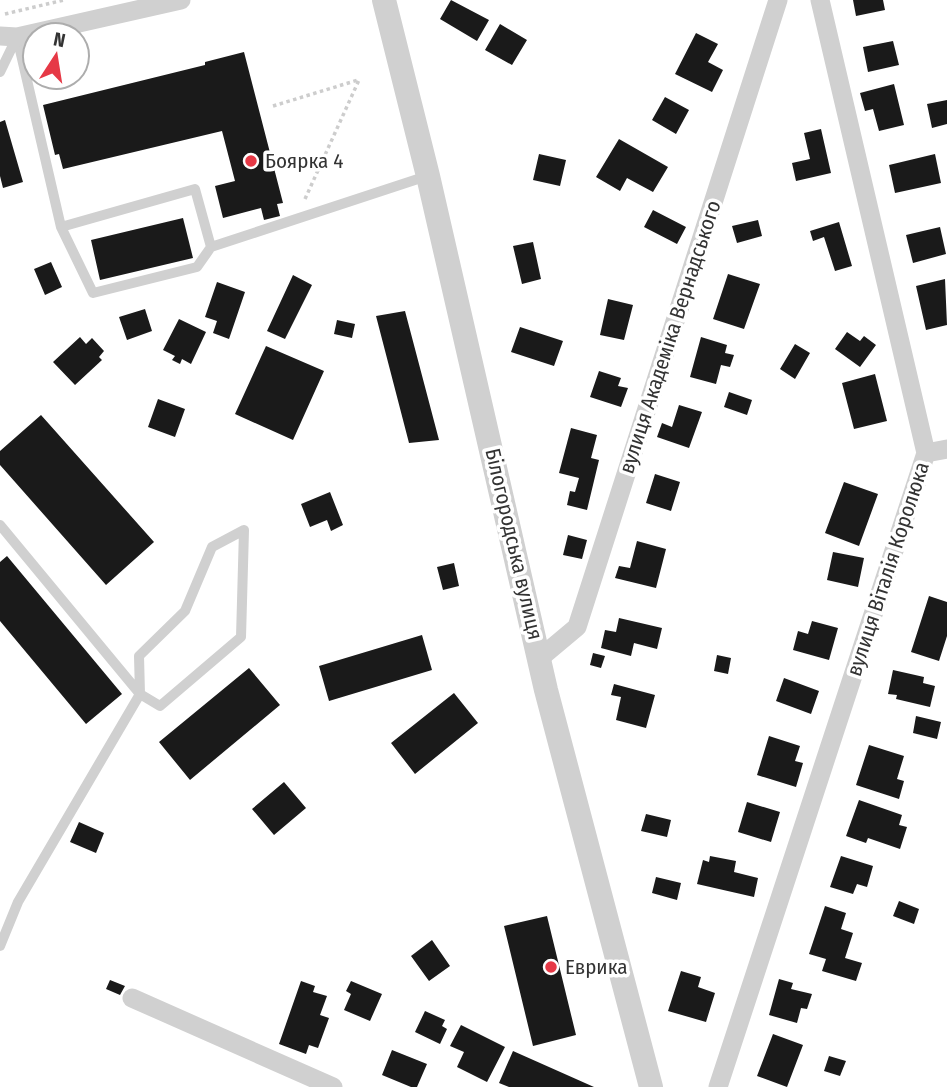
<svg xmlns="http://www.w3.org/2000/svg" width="947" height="1087" viewBox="0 0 947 1087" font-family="'Fira Sans Condensed',sans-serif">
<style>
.building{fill:#1a1a1a}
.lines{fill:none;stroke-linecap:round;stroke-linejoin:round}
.path{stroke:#cdcdcd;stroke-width:3.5;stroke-dasharray:3.5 3.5;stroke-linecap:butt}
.service{stroke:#d0d0d0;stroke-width:10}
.minor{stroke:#d0d0d0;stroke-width:19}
.tertiary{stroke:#d0d0d0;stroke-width:24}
.poi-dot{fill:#e63946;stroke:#fff;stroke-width:2.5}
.labels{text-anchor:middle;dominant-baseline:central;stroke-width:7;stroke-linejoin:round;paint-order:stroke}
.poi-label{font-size:21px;fill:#333;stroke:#fff;text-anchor:start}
.street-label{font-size:21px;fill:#333;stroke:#fff}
</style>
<rect width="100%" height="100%" fill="#fff"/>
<path class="building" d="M451,0L489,20L477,41L440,19Z
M853,0H883L885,10L856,16Z
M500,24L527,40L512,65L485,50Z
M696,33L718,44L708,62L723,70L712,92L675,74Z
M893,41L899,65L868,72L863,47Z
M244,52L283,203L277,204L280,216L264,220L261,208L223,218L215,186L235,181L222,131L63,169L59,154L55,155L43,105L205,65V62Z
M894,84L904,125L879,131L873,109L865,111L860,93Z
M665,97L689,110L676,134L652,120Z
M947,100V124L932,128L927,104Z
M5,120L23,182L3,188L0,176V122Z
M821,129L831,173L796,181L792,163L810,159L804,133Z
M619,139L668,167L653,192L627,178L620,191L596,177Z
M539,154L566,160L560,186L533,180Z
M935,154L941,183L895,193L889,165Z
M653,210L686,227L677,244L644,227Z
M183,218L193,258L100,280L91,240Z
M758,220L762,236L737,243L732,226Z
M839,222L852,266L835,271L824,237L813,241L810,231Z
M940,227L946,254L913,263L906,235Z
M533,242L541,279L522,284L513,246Z
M51,262L62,287L45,295L34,269Z
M728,274L760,284L744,329L713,319Z
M293,275L312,285L285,339L267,331Z
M945,279L947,325L926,330L916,286Z
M217,282L245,292L229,339L213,333L217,321L205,317Z
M608,299L633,305L624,340L600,335Z
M145,309L152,331L127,340L119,317Z
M405,311L439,440L409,443L376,316Z
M179,319L206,332L191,364L182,359L180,364L172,360L175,356L163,350Z
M337,320L355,324L352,338L334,334Z
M520,327L563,341L554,366L511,352Z
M847,332L860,341L864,336L876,345L860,367L835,349Z
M80,337L86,344L92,338L104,351L99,357L102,360L75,385L53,362Z
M701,337L727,345L725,353L734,355L730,367L721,365L716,384L690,377Z
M795,344L810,353L795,379L780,369Z
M266,346L324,371L293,440L235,414Z
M599,371L621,378L618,386L628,388L621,407L590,397Z
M875,374L887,421L854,429L842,383Z
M729,392L752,400L747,415L724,407Z
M158,399L185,409L175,437L148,427Z
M679,405L702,412L689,448L657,437L662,423L672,427Z
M41,415L154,542L106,585L0,465V451Z
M571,428L597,435L591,458L599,460L587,510L567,505L570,491L575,492L579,478L559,473Z
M655,474L680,482L671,511L646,503Z
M844,482L878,494L859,546L825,533Z
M330,492L343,525L331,531L327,520L310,527L301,504Z
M568,535L587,540L582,559L563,555Z
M637,541L666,549L656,588L615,578L619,566L630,568Z
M833,552L864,558L858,587L827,580Z
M7,556L122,694L86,724L0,621V562Z
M454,563L459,586L443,590L437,567Z
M929,596L947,602V636L939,661L911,652Z
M619,618L662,628L657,649L634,643L631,656L601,648L605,630L616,632Z
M812,621L838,628L829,660L793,650L798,631L808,634Z
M422,635L432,670L329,701L319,666Z
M593,653L605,656L601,668L590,665Z
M717,655L731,658L728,674L714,671Z
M249,668L280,705L190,780L159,742Z
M893,670L924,677L923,683L935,686L930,707L896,699L897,695L888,694Z
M784,678L819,691L811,714L776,701Z
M614,684L655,695L646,728L616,720L621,697L611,695Z
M454,693L478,723L415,774L391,743Z
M916,716L941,722L937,739L913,733Z
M769,736L800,746L795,761L803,763L796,787L757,775Z
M869,745L904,756L897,779L904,781L899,799L856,785Z
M284,782L306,808L274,835L252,809Z
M859,800L902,815L899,825L907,827L900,849L868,838L866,843L846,836Z
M747,802L780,812L771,842L738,832Z
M646,814L671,820L667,837L641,831Z
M79,822L104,833L96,853L70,842Z
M710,856L736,861L734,872L758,878L754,897L697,884L703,860L709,862Z
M841,856L873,866L867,887L857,884L853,894L830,887Z
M656,877L681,883L677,900L652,893Z
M899,901L919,909L914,924L893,916Z
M825,906L846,913L841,929L853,933L845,958L862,963L856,981L822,971L826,959L809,954Z
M547,916L576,1035L533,1046L504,926Z
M432,940L450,966L429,981L411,956Z
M681,971L701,977L698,987L715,993L706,1022L668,1011Z
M779,979L793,983L791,989L812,994L807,1009L801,1008L797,1023L769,1015Z
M110,980L125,986L120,995L106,989Z
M301,981L315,986L313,992L327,996L320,1015L329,1018L318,1048L309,1045L306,1054L279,1044Z
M351,981L382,994L370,1021L344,1010L351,994L346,991Z
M425,1011L445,1020L442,1026L447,1029L440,1044L415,1032Z
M461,1025L505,1047L487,1082L457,1067L464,1052L450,1046Z
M773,1034L803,1045L787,1087L757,1076Z
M392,1050L427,1064L417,1087H411L382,1075Z
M513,1051L594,1087H509L499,1083Z
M829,1056L846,1061L840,1076L824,1071Z"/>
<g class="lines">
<path class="path" d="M5,14L64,0
M273,106L358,80
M305,199L359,80"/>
<path class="service" d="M17,37L61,227L93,293L197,267L211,247
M0,72L17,37
M61,227L195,189L211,247L427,176
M0,525L140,694L160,706L241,637L244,530L212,547L185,611L139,656L140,694L18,902L0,946"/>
<path class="minor" d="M0,36L17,37L181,0
M926,453L947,449
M540,658L577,627L778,0
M132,998L333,1087
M718,1087L926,453L820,0"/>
<path class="tertiary" d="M384,0L428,176L546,690L651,1087"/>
</g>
<g class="poi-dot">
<circle cx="251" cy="161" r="7"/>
<circle cx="551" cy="967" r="7"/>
</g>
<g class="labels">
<g class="poi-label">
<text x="265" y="161">Боярка 4</text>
<text x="565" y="967">Еврика</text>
</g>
<g class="street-label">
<text transform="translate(670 337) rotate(-72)">вулиця Академіка Вернадського</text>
<text transform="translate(514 544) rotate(77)">Білогородська вулиця</text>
<text transform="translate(888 569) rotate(-72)">вулиця Віталія Королюка</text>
</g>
</g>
<g transform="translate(56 56) rotate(12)"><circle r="33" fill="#ffffff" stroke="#adadad" stroke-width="2"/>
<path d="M0-5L12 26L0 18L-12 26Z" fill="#e63946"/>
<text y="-10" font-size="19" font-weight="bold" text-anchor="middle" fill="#333333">N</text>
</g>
</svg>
